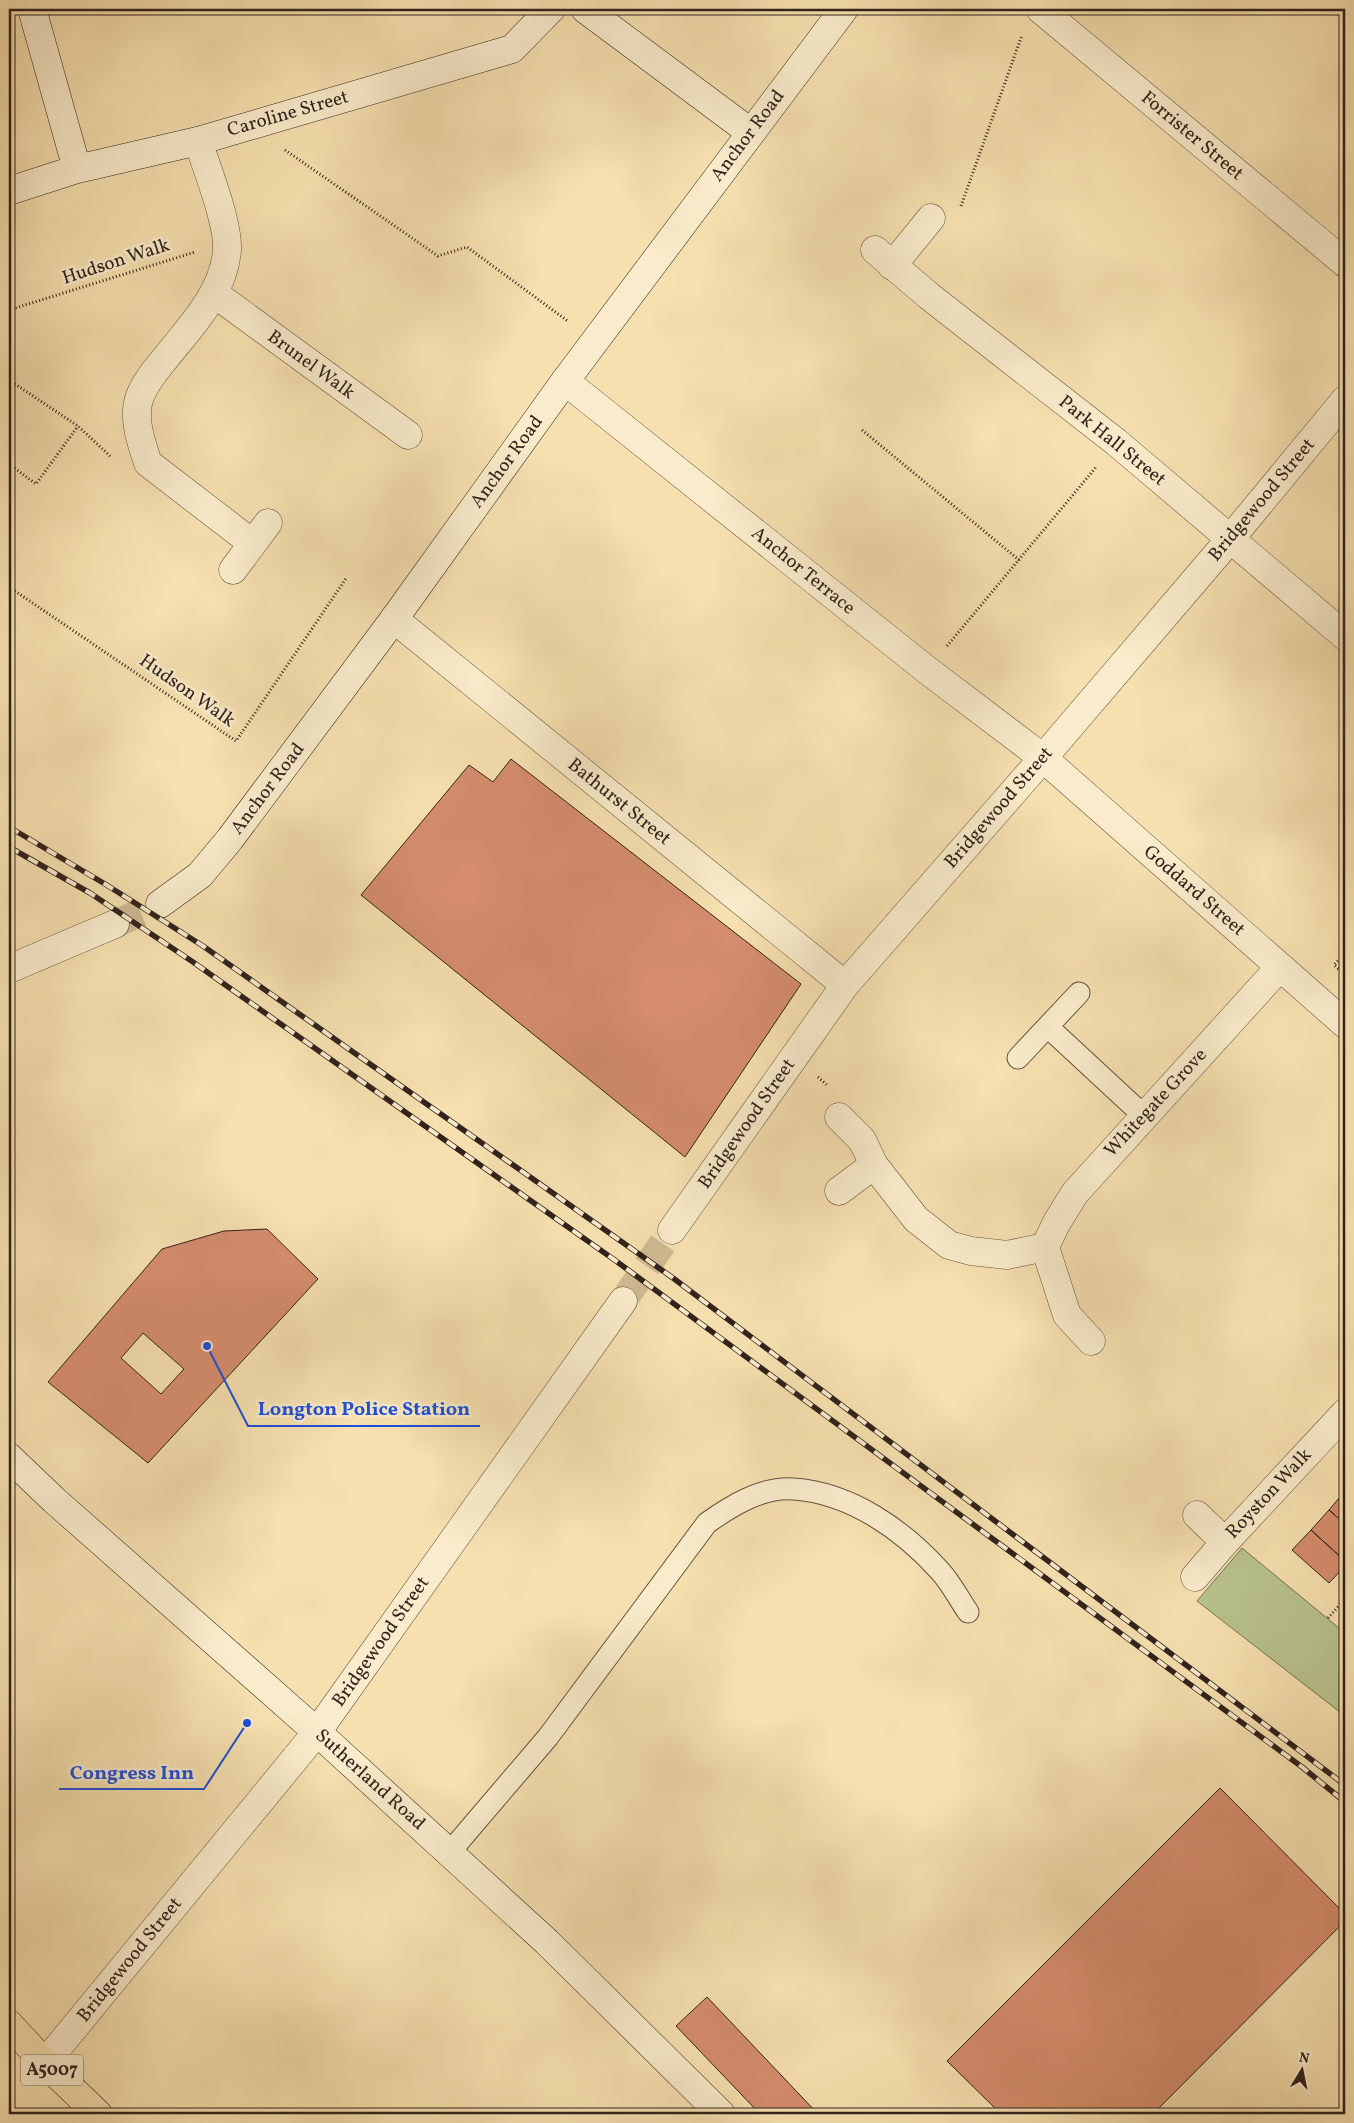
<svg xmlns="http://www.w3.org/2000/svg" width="1354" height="2123" viewBox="0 0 1354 2123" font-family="Vollkorn,serif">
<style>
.green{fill:#b9c38d;stroke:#747254}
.building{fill:#d58d6d;stroke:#30221c;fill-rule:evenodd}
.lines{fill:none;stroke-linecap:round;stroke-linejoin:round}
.street-tunnel{stroke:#ceba92;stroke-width:28;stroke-dasharray:28 14;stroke-linecap:butt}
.secondary-tunnel{stroke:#ceba92;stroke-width:28;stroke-dasharray:28 14;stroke-linecap:butt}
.lane-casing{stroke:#625241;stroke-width:23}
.street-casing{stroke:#625241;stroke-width:29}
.secondary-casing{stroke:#30221c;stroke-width:29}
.primary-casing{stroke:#30221c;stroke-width:29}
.path{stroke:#30221c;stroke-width:3;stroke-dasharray:1 2.5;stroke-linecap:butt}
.lane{stroke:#f9ebcb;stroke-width:21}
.street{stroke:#f9ebcb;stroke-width:28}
.secondary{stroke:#f9ebcb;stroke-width:28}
.primary{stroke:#f6e0af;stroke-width:28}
.rail-casing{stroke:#30221c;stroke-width:5.5}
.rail{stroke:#f9ebcb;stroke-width:4;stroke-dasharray:11;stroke-linecap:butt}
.labels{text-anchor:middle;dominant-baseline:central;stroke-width:5;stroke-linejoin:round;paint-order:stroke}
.shield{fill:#f9ebcb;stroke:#6c5e50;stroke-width:1}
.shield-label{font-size:18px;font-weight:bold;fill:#30221c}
.street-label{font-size:19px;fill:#30221c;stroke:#f9ebcb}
.leader{fill:none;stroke:#1d4ed8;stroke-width:2}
.callout-dot{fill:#1d4ed8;stroke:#f9ebcb;stroke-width:2}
.callout-label{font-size:20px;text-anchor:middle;font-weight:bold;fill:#1d4ed8;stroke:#f9ebcb;stroke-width:5;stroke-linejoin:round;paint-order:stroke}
</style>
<rect width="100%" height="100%" fill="#f6e0af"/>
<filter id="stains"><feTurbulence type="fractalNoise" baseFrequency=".004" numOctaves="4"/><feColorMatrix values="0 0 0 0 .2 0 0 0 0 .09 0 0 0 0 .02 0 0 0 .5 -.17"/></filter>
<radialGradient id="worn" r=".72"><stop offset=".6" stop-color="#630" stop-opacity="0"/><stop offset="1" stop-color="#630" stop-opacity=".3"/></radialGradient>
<path class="green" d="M1242,1548L1345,1633V1716L1197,1601Z"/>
<path class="building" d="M511,759L801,984L685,1157L361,895L469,765L493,782Z
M1345,922V934L1339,929Z
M267,1229L318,1279L148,1463L48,1382L162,1249L224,1231ZM143,1333L184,1369L161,1394L121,1358Z
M1345,1491V1524L1329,1510Z
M1329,1510L1345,1524V1561L1311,1530Z
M1311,1530L1345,1561V1566L1329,1583L1292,1550Z
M1220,1788L1345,1914V1921L1153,2114H1001L947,2061Z
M707,1997L818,2114H760L676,2026Z"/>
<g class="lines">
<path class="street-tunnel" d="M623,1301L672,1230"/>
<path class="secondary-tunnel" d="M115,924L160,904"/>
<g class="lane-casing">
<path id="lane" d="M1048,1027L1144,1116
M1018,1058L1079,993
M449,1853L548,1737L707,1523C731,1506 763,1486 794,1489C851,1493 903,1530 940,1571C951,1583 959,1599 968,1612"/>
</g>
<g class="street-casing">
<path id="street" d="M1040,9L1345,263
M198,141C207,169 229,224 227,251C223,295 189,328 163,361C154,372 145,383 140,396C132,417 141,442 148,463L252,543
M875,250L929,296L1116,442L1345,636
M892,266L931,218
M215,294L408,435
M565,381L927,670L1043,758L1345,1024
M233,570L268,523
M394,619L845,985
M839,1117L862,1140L874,1165L916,1219L949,1245L971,1251L1007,1255L1045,1247
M839,1191L874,1165
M672,1230L845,985L1043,758L1231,538L1345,400
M1045,1247L1057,1222L1075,1193L1280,967
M1045,1247L1067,1315L1091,1341
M1197,1515L1225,1542
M1195,1577L1225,1542L1345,1413
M45,2063L317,1732L623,1301"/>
</g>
<g class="secondary-casing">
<path id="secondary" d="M32,9L77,169
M585,9L750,132
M9,191L77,169L198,141L512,49L551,9
M160,904L200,875L230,839L394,619L565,381L844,9
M9,969L115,924
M9,1457L54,1500L317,1732L547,1942L721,2114"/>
</g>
<g class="primary-casing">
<path id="primary" d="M9,2024L45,2063L98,2114"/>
</g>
<path class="path" d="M285,150L438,256L467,247L569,322
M961,206L1022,35
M9,310L195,252
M9,380L78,426L111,457
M862,430L1019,560
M9,464L36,484L78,426
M9,587L236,741L347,577
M947,646L1097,466
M1345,953L1334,965L1345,975
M818,1077L828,1086
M1328,1618L1345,1599"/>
<use href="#lane" class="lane"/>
<use href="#street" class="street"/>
<use href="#secondary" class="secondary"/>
<use href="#primary" class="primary"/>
<g class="rail-casing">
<path id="rail" d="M9,827L105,884L203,946L673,1278L1345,1785
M9,847L90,893L193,962L616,1261L1302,1767L1345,1802"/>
</g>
<use href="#rail" class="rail"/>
</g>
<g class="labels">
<rect class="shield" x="21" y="2054.5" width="62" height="31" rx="4"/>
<g class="shield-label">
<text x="52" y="2070">A5007</text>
</g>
<g class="street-label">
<text transform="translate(288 114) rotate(-16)">Caroline Street</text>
<text transform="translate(748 136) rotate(-53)">Anchor Road</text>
<text transform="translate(1192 136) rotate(40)">Forrister Street</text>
<text transform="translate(116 262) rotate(-18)">Hudson Walk</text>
<text transform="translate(311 365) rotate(36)">Brunel Walk</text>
<text transform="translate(1112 441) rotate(39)">Park Hall Street</text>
<text transform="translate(507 462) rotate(-54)">Anchor Road</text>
<text transform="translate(1262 500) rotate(-50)">Bridgewood Street</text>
<text transform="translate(803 571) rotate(39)">Anchor Terrace</text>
<text transform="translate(187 691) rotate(35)">Hudson Walk</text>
<text transform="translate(268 789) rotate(-53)">Anchor Road</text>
<text transform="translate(619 802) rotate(39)">Bathurst Street</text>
<text transform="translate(999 808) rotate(-49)">Bridgewood Street</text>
<text transform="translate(1194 891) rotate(41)">Goddard Street</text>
<text transform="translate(1156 1103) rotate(-47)">Whitegate Grove</text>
<text transform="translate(747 1124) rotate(-55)">Bridgewood Street</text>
<text transform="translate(1269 1494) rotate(-47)">Royston Walk</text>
<text transform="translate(381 1642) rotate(-55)">Bridgewood Street</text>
<text transform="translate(370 1780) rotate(42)">Sutherland Road</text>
<text transform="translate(130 1960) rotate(-51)">Bridgewood Street</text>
</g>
</g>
<path class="leader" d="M207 1346L248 1426H480M247 1723L204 1789H59"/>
<g class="callout-dot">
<circle cx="207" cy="1346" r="5"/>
<circle cx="247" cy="1723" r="5"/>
</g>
<g class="callout-label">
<text x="364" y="1415">Longton Police Station</text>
<text x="132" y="1779">Congress Inn</text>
</g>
<rect width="1354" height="2123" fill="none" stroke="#f6e0af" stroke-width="30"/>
<rect x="10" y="10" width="1334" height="2103" fill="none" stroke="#30221c" stroke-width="2.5"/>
<rect x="15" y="15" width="1324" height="2093" fill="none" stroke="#30221c"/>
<g transform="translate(1302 2070) rotate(10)" stroke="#f9ebcb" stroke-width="4" paint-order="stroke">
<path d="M0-4L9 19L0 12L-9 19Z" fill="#30221c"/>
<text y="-8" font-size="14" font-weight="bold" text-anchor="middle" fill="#30221c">N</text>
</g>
<rect width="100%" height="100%" filter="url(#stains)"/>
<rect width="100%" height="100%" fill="url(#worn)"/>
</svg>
